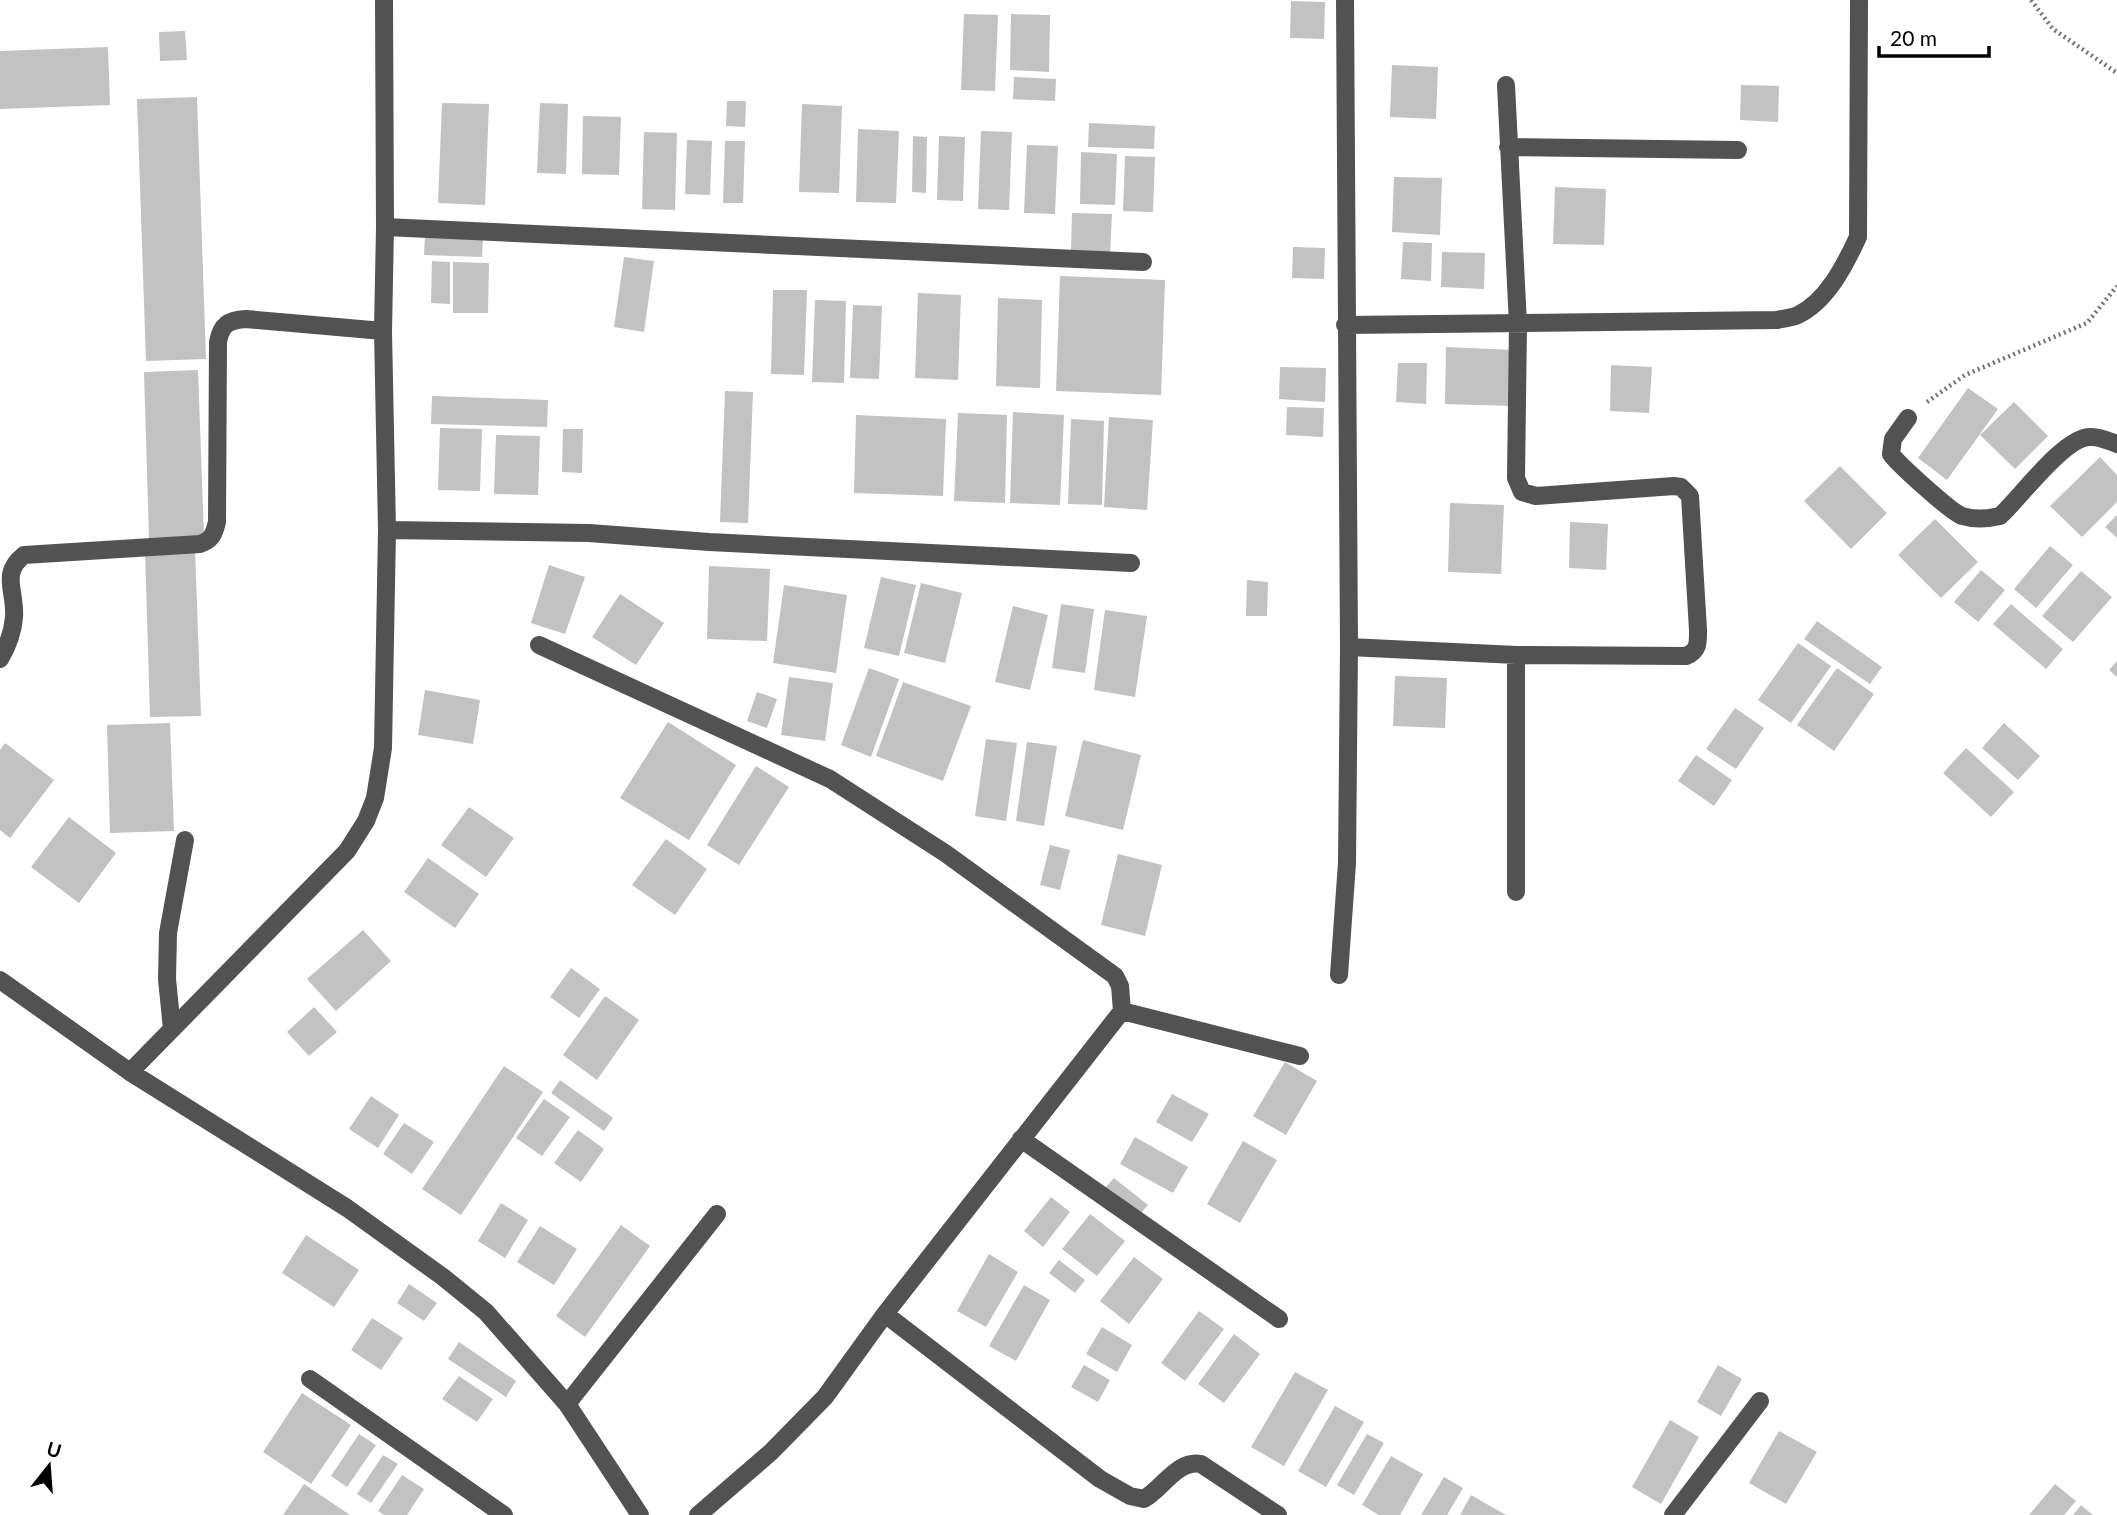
<svg xmlns="http://www.w3.org/2000/svg" width="2117" height="1515" viewBox="0 0 2117 1515" font-family="Lato,sans-serif">
<style>
.building{fill:#c2c2c2}
.lines{fill:none;stroke-linecap:round;stroke-linejoin:round}
.path{stroke:#747474;stroke-width:4.5;stroke-dasharray:2 3.5;stroke-linecap:butt}
.minor{stroke:#525252;stroke-width:18}
</style>
<rect width="100%" height="100%" fill="#fff"/>
<path class="building" d="M1291,1L1325,2L1324,39L1290,38Z
M964,14L998,15L995,91L961,90Z
M1011,14L1050,15L1049,72L1010,70Z
M185,31L187,60L160,61L159,32Z
M108,47L110,105L0,109V51Z
M1392,65L1438,67L1436,119L1390,117Z
M1014,77L1056,79L1055,101L1013,99Z
M1741,85L1779,86L1778,122L1740,120Z
M197,97L206,359L146,361L137,99Z
M727,101H746L745,127L726,126Z
M442,103L489,104L485,205L438,203Z
M540,103L568,104L566,174L537,173Z
M802,104L842,106L839,193L799,192Z
M583,116L621,117L619,175L582,174Z
M1089,123L1155,126L1154,149L1088,147Z
M858,129L899,131L896,203L856,202Z
M981,131L1012,132L1009,210L978,209Z
M644,132L677,133L675,210L642,209Z
M913,136L927,137L926,193L912,192Z
M939,136L965,137L963,201L937,200Z
M687,140L712,141L710,195L685,194Z
M725,141H745L743,203H723Z
M1027,145L1058,146L1055,214L1024,213Z
M1081,152L1117,154L1115,205L1080,204Z
M1125,156L1155,157L1153,212L1123,211Z
M1394,177L1442,178L1440,235L1392,232Z
M1555,187L1606,189L1604,245L1553,244Z
M1072,213L1112,214L1110,254L1071,252Z
M425,236L483,237L482,257L424,255Z
M1403,242L1432,243L1431,281L1401,279Z
M1293,247L1325,248L1324,279L1292,278Z
M1442,252L1485,253L1484,289L1441,287Z
M624,257L654,261L644,332L614,327Z
M432,261L450,262V304L431,303Z
M453,262L489,263L488,313H453Z
M1060,276L1165,280L1161,395L1056,391Z
M773,290H807L804,375L771,374Z
M918,293L961,295L958,380L915,378Z
M998,298L1042,300L1040,388L996,386Z
M815,300L846,301L844,383L812,382Z
M853,305L882,306L879,379L850,378Z
M1446,347L1514,350L1512,406L1445,404Z
M1398,363H1427L1426,404L1396,402Z
M1611,365L1652,367L1649,413L1610,411Z
M1280,367L1326,368L1325,402L1279,399Z
M198,370L204,538L149,539L144,372Z
M1968,388L1998,409L1947,480L1918,458Z
M725,391L753,392L748,523L720,522Z
M432,396L548,400L547,427L431,424Z
M2014,402L2048,436L2015,469L1980,435Z
M1287,407L1324,408L1323,437L1286,435Z
M1013,412L1064,415L1060,505L1010,503Z
M958,413L1007,415L1005,503L954,501Z
M856,415L946,419L943,496L854,493Z
M1109,417L1153,420L1147,510L1104,507Z
M1071,419L1104,421L1102,505L1068,504Z
M440,428L482,429L480,491L438,490Z
M563,429H583L582,473L562,472Z
M496,435L540,436L538,495L494,494Z
M2100,457L2117,475V502L2082,537L2050,506Z
M1840,466L1887,513L1851,549L1804,501Z
M1450,503L1504,505L1501,574L1448,572Z
M2117,515V538L2105,527Z
M1935,519L1978,562L1941,598L1898,555Z
M1570,522L1608,524L1606,570L1569,568Z
M2050,546L2073,565L2036,608L2014,589Z
M195,549L201,716L150,717L145,551Z
M549,565L585,577L565,634L531,623Z
M709,566L770,569L767,641L707,639Z
M1981,570L2005,590L1978,622L1954,602Z
M2081,571L2112,597L2073,642L2042,616Z
M881,577L916,585L899,656L864,648Z
M1247,580L1268,582L1267,616H1246Z
M921,583L962,593L945,663L904,653Z
M784,585L847,595L836,673L773,663Z
M620,594L664,623L636,665L592,637Z
M1061,604L1094,609L1085,673L1052,668Z
M2011,604L2063,649L2046,669L1993,624Z
M1013,606L1048,615L1030,690L995,682Z
M1105,610L1147,616L1135,697L1094,690Z
M1817,621L1882,667L1870,684L1804,639Z
M1798,643L1831,666L1791,723L1758,700Z
M2117,661V677L2109,670Z
M869,668L899,679L871,757L841,745Z
M1837,668L1874,694L1834,751L1797,725Z
M1395,676L1447,678L1445,728L1393,726Z
M789,677L833,683L825,741L781,735Z
M903,682L971,706L943,781L876,756Z
M425,690L480,700L473,744L418,735Z
M757,692L777,699L767,728L747,721Z
M1735,708L1764,728L1736,769L1706,749Z
M668,722L736,765L689,840L620,798Z
M170,723L174,831L110,833L107,725Z
M2004,723L2040,756L2018,780L1982,748Z
M986,739L1017,743L1006,821L975,816Z
M1083,740L1141,755L1123,830L1065,816Z
M1027,742L1057,746L1044,826L1016,821Z
M5,743L54,780L10,838L0,830V750Z
M1966,748L2014,792L1991,817L1943,773Z
M1696,755L1732,780L1714,806L1678,781Z
M756,766L789,787L739,865L707,845Z
M469,807L514,838L486,877L441,845Z
M69,817L116,853L79,903L31,867Z
M666,839L707,869L675,915L632,885Z
M1050,845L1070,850L1060,890L1040,885Z
M1118,854L1162,865L1145,936L1101,925Z
M428,858L479,894L455,928L404,892Z
M363,930L391,961L336,1011L307,979Z
M571,968L600,989L579,1018L550,997Z
M605,996L639,1020L597,1080L563,1055Z
M314,1007L337,1032L309,1056L287,1032Z
M1285,1062L1317,1081L1286,1135L1253,1116Z
M504,1066L543,1092L461,1215L422,1189Z
M560,1080L613,1118L604,1131L551,1093Z
M1172,1094L1209,1114L1192,1142L1156,1122Z
M371,1096L399,1115L378,1148L349,1129Z
M544,1099L570,1117L542,1156L516,1138Z
M404,1123L434,1142L412,1174L383,1154Z
M578,1130L604,1149L581,1182L554,1163Z
M1135,1137L1188,1167L1173,1193L1120,1164Z
M1243,1141L1277,1160L1240,1223L1207,1204Z
M1114,1178L1148,1205L1140,1214L1105,1188Z
M1051,1197L1070,1212L1043,1247L1024,1231Z
M501,1203L528,1220L505,1258L478,1241Z
M1090,1214L1125,1241L1097,1276L1062,1249Z
M621,1225L650,1246L585,1337L556,1316Z
M540,1226L577,1249L554,1285L517,1262Z
M306,1235L359,1270L334,1307L282,1273Z
M989,1254L1018,1272L986,1327L957,1311Z
M1134,1257L1163,1279L1129,1324L1100,1301Z
M1059,1260L1085,1280L1075,1293L1049,1273Z
M409,1284L437,1303L424,1321L397,1303Z
M1024,1285L1050,1300L1016,1361L989,1346Z
M1199,1311L1224,1329L1185,1381L1161,1363Z
M372,1318L403,1338L381,1370L351,1350Z
M1102,1327L1132,1345L1117,1372L1086,1354Z
M1234,1334L1260,1354L1224,1403L1198,1384Z
M459,1342L516,1381L506,1397L448,1359Z
M1084,1365L1110,1380L1098,1402L1071,1387Z
M1718,1365L1742,1379L1721,1416L1697,1402Z
M1295,1372L1328,1390L1284,1466L1251,1447Z
M459,1376L493,1399L477,1422L442,1399Z
M302,1393L351,1425L311,1484L263,1452Z
M1335,1406L1364,1422L1326,1487L1298,1471Z
M1670,1420L1699,1437L1661,1504L1632,1487Z
M1779,1431L1817,1452L1786,1504L1749,1483Z
M359,1434L376,1445L347,1487L331,1476Z
M1367,1434L1384,1443L1354,1495L1337,1485Z
M383,1455L398,1464L371,1503L357,1494Z
M1391,1456L1423,1474L1400,1515H1379L1362,1505Z
M402,1475L424,1489L407,1515H384L378,1511Z
M1444,1477L1463,1488L1447,1515H1421Z
M304,1484L350,1515H283Z
M2055,1484L2076,1501L2064,1515H2029Z
M1471,1495L1506,1515H1460Z
M2081,1505L2093,1515H2073Z"/>
<g class="lines">
<path class="path" d="M2031,0L2053,29L2117,73
M1927,402L1965,375L2087,323L2117,286"/>
<path class="minor" d="M1508,147L1738,150
M385,227L1143,262
M1345,325L1777,320C1784,318 1792,318 1798,315C1827,301 1845,265 1858,237L1859,0
M1908,418L1893,439L1891,454C1898,464 1951,512 1962,516C1975,520 1987,519 2000,516C2020,498 2064,437 2090,437C2099,436 2109,441 2117,444
M387,530L589,533L709,542L1131,563
M539,645L830,779L945,853L1115,976L1120,986L1122,1011L885,1314L825,1397L771,1452L698,1515
M1349,647L1516,655L1686,656C1699,651 1698,642 1698,630L1690,496L1681,487L1674,486L1536,496L1522,492L1516,478L1518,324L1506,85
M1516,655V892
M0,659C7,647 13,631 14,617C16,591 0,574 24,555L200,544C212,540 214,534 217,522L218,342C221,325 228,320 246,319L383,331
M1339,975L1347,863L1349,647L1345,0
M0,980L130,1072L347,1208L443,1277L486,1312L567,1404L640,1515
M1122,1011L1300,1056
M172,1029L167,979L168,933L185,840
M130,1072L347,851L366,821L375,798L383,748L387,530L383,331L385,227L384,0
M1021,1139L1279,1319
M885,1314L1100,1479L1130,1496L1144,1499C1162,1489 1178,1459 1201,1464L1278,1515
M310,1379L504,1515
M567,1404L717,1214
M1673,1515L1760,1401"/>
</g>
<g transform="translate(49 1466) rotate(17)" stroke="#ffffff" stroke-width="5" paint-order="stroke">
<path d="M0-5L12 26L0 18L-12 26Z" fill="#000000"/>
<text y="-10" font-size="19" font-weight="bold" text-anchor="middle" fill="#000000">U</text>
</g>
<path d="M1879 46v10h110v-10" fill="none" stroke="#000000" stroke-width="3.5"/>
<text x="1890" y="46" font-size="21" fill="#000000" stroke="#ffffff" stroke-width="5" paint-order="stroke">20 m</text>
</svg>
